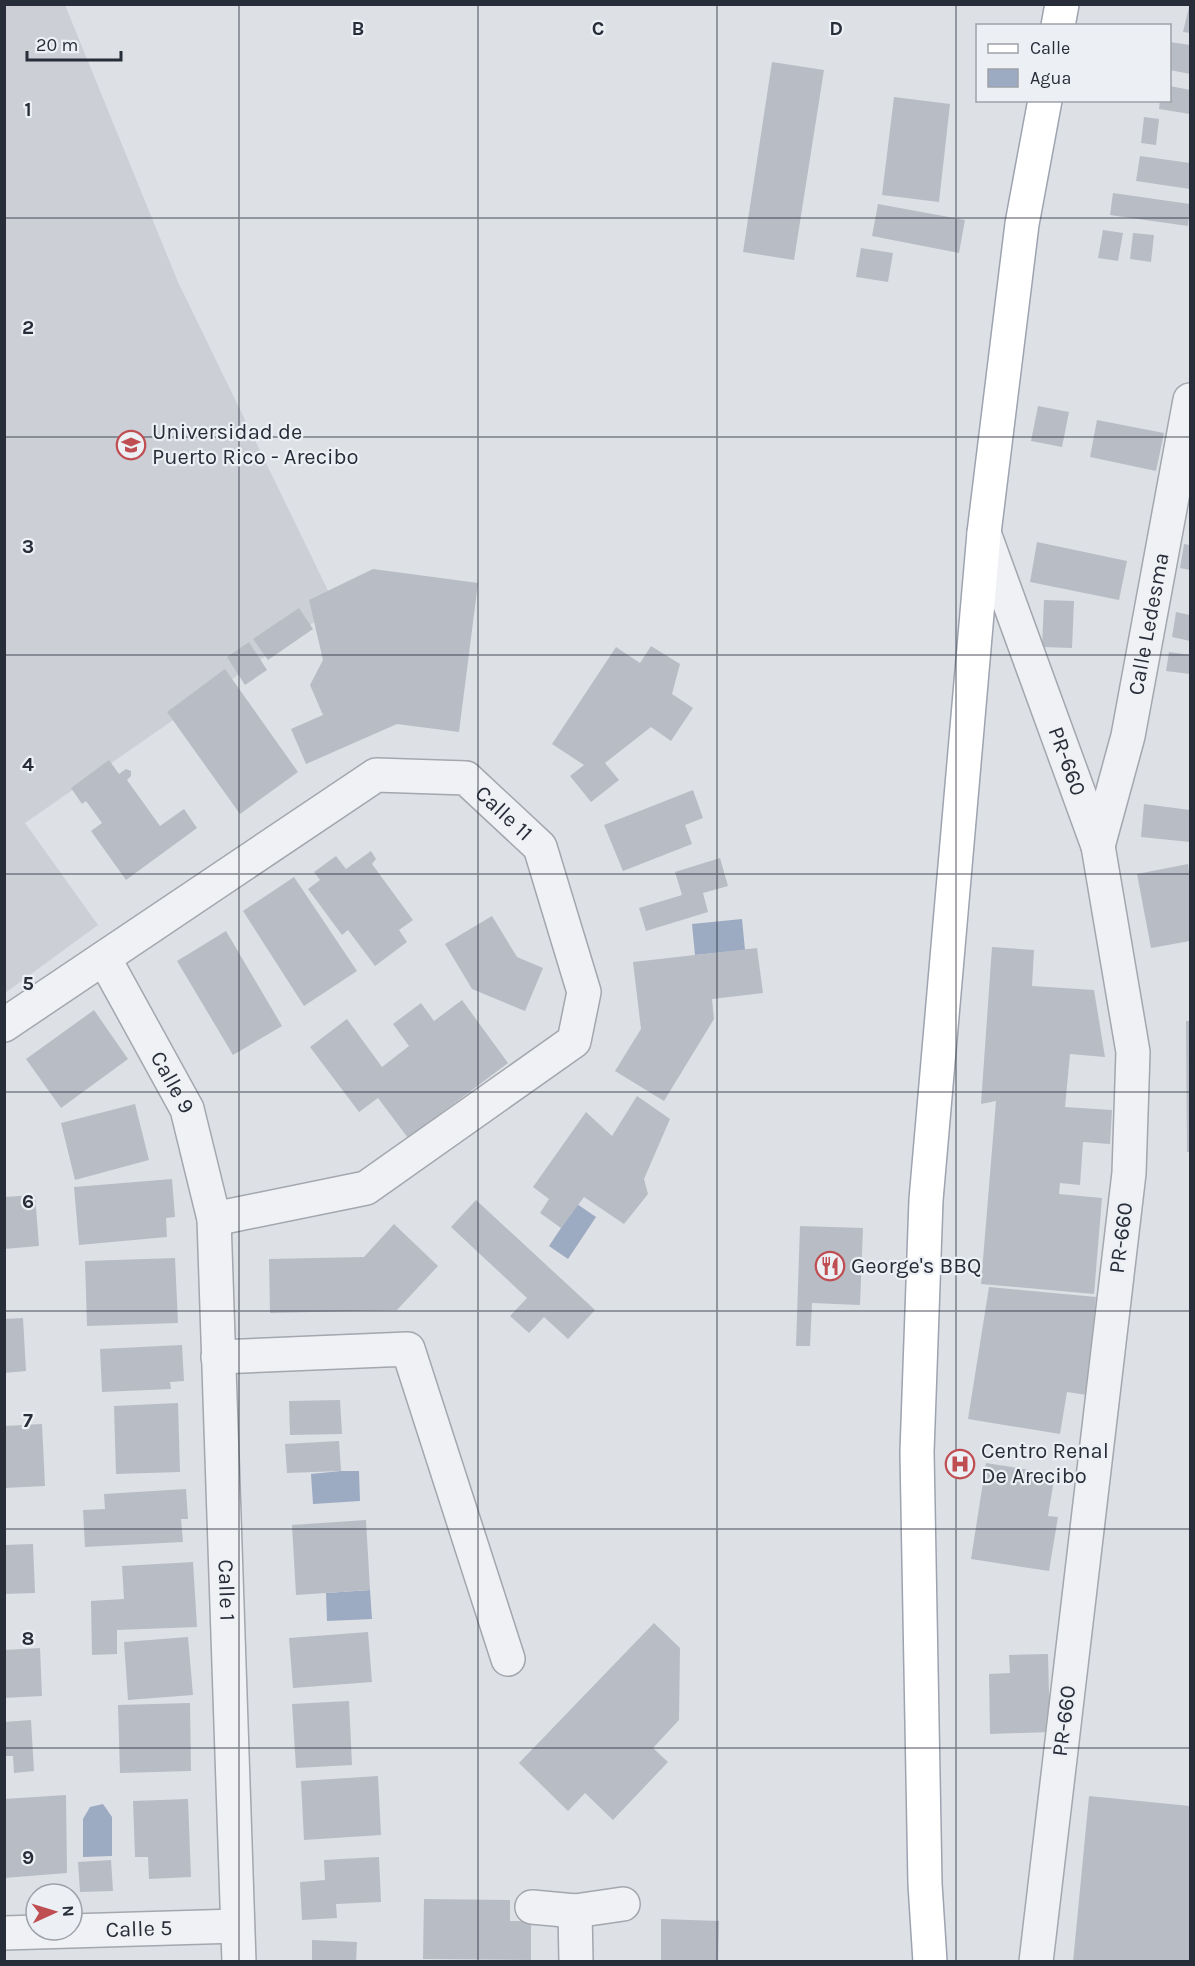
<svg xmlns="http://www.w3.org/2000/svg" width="1195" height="1966" viewBox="0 0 1195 1966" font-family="Karla,sans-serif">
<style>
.built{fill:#cccfd6}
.water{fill:#9caac2}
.building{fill:#b8bcc5}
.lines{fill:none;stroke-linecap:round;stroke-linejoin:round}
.minor-casing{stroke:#a3a7ae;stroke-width:36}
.major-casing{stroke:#9ea3b0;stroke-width:36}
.minor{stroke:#f0f1f4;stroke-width:33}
.major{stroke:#fff;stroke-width:33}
.grid{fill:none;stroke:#282d3a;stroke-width:1.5;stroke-opacity:0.55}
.labels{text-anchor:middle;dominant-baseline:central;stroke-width:4.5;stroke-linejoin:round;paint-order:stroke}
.poi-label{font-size:22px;fill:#282d3a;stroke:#eceff3;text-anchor:start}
.street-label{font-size:22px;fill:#282d3a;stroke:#eceff3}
.grid-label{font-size:20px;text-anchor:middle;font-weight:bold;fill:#282d3a;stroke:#eceff3;stroke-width:4.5;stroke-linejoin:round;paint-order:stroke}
</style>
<rect width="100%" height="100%" fill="#dde0e5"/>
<path class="built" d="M5,5H65L178,282L336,607L25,823L98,925L5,993Z"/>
<path class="water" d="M742,919L745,950L695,955L692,924Z
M577,1204L596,1217L568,1259L549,1246Z
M341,1471H359L360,1501L313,1504L311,1474Z
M370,1590L372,1619L327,1621L326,1593Z
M103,1804L112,1817V1856L83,1857V1819L90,1807Z"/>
<path class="building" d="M1189,7H1190V33L1183,32Z
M1170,42L1190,45V74L1170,70Z
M772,62L824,70L794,260L743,252Z
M1170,86L1190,90V114L1159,109L1160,100H1170Z
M894,97L950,104L939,202L882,195Z
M1144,117L1159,119L1156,145L1141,143Z
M1140,156L1190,163V189L1136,181Z
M1113,193L1190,204L1188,226L1110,215Z
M878,204L965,220L959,253L872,236Z
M1103,230L1123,233L1118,261L1098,258Z
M1133,233L1154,235L1151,262L1130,259Z
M861,248L893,253L888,282L856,277Z
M1038,406L1069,412L1062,447L1031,441Z
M1097,420L1164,433L1156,471L1090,457Z
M1037,542L1127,561L1119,600L1030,582Z
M1184,544L1190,545V570L1180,568Z
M373,569L478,583L459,732L397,724L306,764L291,729L323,715L310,685L323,660L309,600Z
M1044,600L1074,601L1072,648L1042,647Z
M299,608L313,629L268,660L253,639Z
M1176,612L1190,615V641L1172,637Z
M249,642L267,670L245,685L227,657Z
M651,646L680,664L672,694L693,708L671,741L651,727L605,763L619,780L591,802L570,776L584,765L552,744L616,647L640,663Z
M1169,652L1190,655V674L1166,671Z
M225,669L298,772L240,814L167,712Z
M109,760L119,774L126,769L131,771V776L127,780L160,826L184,809L197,828L126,880L91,831L102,823L86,801L82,804L71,788Z
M693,790L703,818L685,825L692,844L623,871L604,825Z
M1144,804L1190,810V842L1141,837Z
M371,851L376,859L372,864L413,920L399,930L407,942L375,966L348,930L342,935L308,889L320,880L314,872L336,856L346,869Z
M720,858L728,886L703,893L708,912L646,931L639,908L682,895L675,872Z
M1188,864L1190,879V941L1151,948L1137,874Z
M294,877L357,971L304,1006L243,911Z
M492,916L517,957L543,968L525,1011L472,989L445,944Z
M226,931L282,1026L233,1055L177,961Z
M992,947L1034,950L1032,986L1094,990L1105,1057L1070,1054L1065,1107L1112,1110L1110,1144L1083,1142L1080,1185L1060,1183L1059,1194L1102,1198L1094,1294L981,1284L996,1101L981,1104Z
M757,948L763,993L712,999L714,1019L664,1101L615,1071L641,1029L633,962Z
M462,1000L508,1063L408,1138L378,1098L359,1112L310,1047L347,1019L382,1067L409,1046L393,1024L421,1003L434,1021Z
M94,1010L128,1059L61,1108L26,1059Z
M1186,1021H1190V1152H1187Z
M637,1096L670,1119L644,1179L648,1194L624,1224L584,1197L561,1228L540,1213L549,1199L533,1187L586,1112L612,1136Z
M135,1104L149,1160L75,1180L61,1123Z
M172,1179L175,1217L166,1218L167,1237L79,1245L74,1187Z
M35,1195L39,1246L4,1249V1197Z
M476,1200L595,1310L568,1339L544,1317L529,1333L510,1316L527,1298L451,1227Z
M394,1224L438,1266L397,1310L270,1313L269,1259L364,1257Z
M800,1226L863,1228L860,1305L812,1303L810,1346H796Z
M175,1258L178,1323L87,1326L85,1261Z
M989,1287L1096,1297L1087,1395L1067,1392L1060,1434L968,1419Z
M23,1318L26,1371L4,1373V1319Z
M182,1345L184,1381L170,1382L171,1389L102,1392L100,1349Z
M340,1400L342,1434L290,1435L289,1401Z
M178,1403L180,1472L116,1474L114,1406Z
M42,1424L45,1486L4,1488V1426Z
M339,1441L341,1471L287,1473L285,1444Z
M986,1463L1055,1474L1048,1516L1058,1517L1049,1571L971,1559Z
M186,1489L188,1519H181L183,1542L85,1547L83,1510L105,1509L104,1494Z
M366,1520L370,1590L296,1595L292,1525Z
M33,1544L35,1593L4,1594V1545Z
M193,1562L197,1627L117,1630V1654L92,1655L91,1601L124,1599L122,1566Z
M654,1623L680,1648L679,1720L653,1748L668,1762L613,1820L585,1793L568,1811L519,1763Z
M368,1632L372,1682L293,1688L289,1638Z
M188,1637L193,1695L128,1700L124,1642Z
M40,1648L42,1696L4,1698V1650Z
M1048,1654L1050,1732L990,1734L989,1674L1010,1673L1009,1655Z
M349,1701L352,1765L296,1768L292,1704Z
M190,1703L191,1771L120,1773L118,1705Z
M31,1720L34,1771L14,1773L13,1756H4V1722Z
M378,1776L381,1835L304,1840L301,1781Z
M66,1795L67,1873L4,1878V1799Z
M1089,1796L1190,1806V1962H1073Z
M188,1799L191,1877L149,1879L148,1857H135L133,1801Z
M379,1857L381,1902L336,1904L337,1918L302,1920L300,1882L325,1880L324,1860Z
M111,1860L113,1891L80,1892L78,1862Z
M424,1899L510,1900V1921H531V1960L423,1959Z
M661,1919L719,1921L718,1962L661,1960Z
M312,1940L357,1942L356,1962H312Z"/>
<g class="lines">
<g class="minor-casing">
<g id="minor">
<path id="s1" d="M984,533L1098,846L1133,1052L1129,1173L1036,1962"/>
<path id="s2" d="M1098,846L1128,736L1190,400"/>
<path id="s3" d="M104,958L187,1109L214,1219L239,1962"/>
<path id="s4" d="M4,1025L376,775L466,778L540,847L584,992L574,1041L366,1188L214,1219"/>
<path d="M218,1357L408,1349L508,1659"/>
<path d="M532,1907L575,1911L623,1904"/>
<path d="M575,1911L576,1962"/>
<path id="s5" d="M4,1933L237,1926"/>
</g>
</g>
<g class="major-casing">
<path id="major" d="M1058,26L1062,4
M930,1962L925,1884L917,1452L926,1200L984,533L1022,224L1045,100"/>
</g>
<use href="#minor" class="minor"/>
<use href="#major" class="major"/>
</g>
<path class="grid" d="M239,4V1962M478,4V1962M717,4V1962M956,4V1962M4,218H1190M4,437H1190M4,655H1190M4,874H1190M4,1092H1190M4,1311H1190M4,1529H1190M4,1748H1190"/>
<defs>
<g id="university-ring" transform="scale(1.5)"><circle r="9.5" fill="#eceff3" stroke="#bf4e53" stroke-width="1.5"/><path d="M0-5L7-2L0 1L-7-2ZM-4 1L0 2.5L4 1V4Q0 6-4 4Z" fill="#bf4e53"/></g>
<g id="restaurant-ring" transform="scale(1.5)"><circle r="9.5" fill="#eceff3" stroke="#bf4e53" stroke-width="1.5"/><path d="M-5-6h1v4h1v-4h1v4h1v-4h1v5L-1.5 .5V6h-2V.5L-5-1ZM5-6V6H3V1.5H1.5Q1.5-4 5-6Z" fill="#bf4e53"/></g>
<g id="hospital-ring" transform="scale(1.5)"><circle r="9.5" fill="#eceff3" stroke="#bf4e53" stroke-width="1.5"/><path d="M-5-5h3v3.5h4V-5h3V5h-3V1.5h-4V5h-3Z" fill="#bf4e53"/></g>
</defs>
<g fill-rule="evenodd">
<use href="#university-ring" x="131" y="445"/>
<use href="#restaurant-ring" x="830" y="1266"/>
<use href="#hospital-ring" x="960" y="1464"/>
</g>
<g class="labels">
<g class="poi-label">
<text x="152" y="432">Universidad de<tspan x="152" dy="25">Puerto Rico - Arecibo</tspan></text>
<text x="851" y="1266">George's BBQ</text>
<text x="981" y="1451">Centro Renal<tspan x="981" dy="25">De Arecibo</tspan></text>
</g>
<g class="street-label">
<text stroke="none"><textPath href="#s2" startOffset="228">Calle Ledesma</textPath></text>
<text stroke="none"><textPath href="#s1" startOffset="243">PR-660</textPath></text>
<text stroke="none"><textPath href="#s4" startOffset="590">Calle 11</textPath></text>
<text stroke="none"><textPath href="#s3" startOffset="142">Calle 9</textPath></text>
<text transform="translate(1121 1238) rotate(-83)">PR-660</text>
<text stroke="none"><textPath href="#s3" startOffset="657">Calle 1</textPath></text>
<text transform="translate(1064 1721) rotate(-83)">PR-660</text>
<text stroke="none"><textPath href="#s5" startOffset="135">Calle 5</textPath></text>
</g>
</g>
<g class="grid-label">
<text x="358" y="35">B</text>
<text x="598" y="35">C</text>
<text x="836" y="35">D</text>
<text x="28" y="116">1</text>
<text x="28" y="334">2</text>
<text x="28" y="553">3</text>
<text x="28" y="771">4</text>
<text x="28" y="990">5</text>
<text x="28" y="1208">6</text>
<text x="28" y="1427">7</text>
<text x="28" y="1645">8</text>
<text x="28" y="1864">9</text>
</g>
<rect width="1195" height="1966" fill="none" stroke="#282d3a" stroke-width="12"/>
<rect x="976" y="24" width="195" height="78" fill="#eceff3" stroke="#9ea1a9" stroke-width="1.5"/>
<rect x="988" y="44" width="30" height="9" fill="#ffffff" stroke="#9ea1a9" stroke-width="1.5"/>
<text x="1030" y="54" font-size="18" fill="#282d3a">Calle</text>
<rect x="988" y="69" width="30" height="18" fill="#9caac2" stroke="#9ea1a9" stroke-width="1.5"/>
<text x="1030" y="84" font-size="18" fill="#282d3a">Agua</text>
<g transform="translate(54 1912) rotate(86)"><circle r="28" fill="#eceff3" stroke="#9ea1a9" stroke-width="1.5"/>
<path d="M0-4.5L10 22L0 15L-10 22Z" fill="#bf4e53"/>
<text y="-9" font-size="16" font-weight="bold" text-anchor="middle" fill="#282d3a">N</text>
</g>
<path d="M27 51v9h94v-9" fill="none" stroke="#282d3a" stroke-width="3"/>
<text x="36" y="51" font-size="18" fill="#282d3a" stroke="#eceff3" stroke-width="4.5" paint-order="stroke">20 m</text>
</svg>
